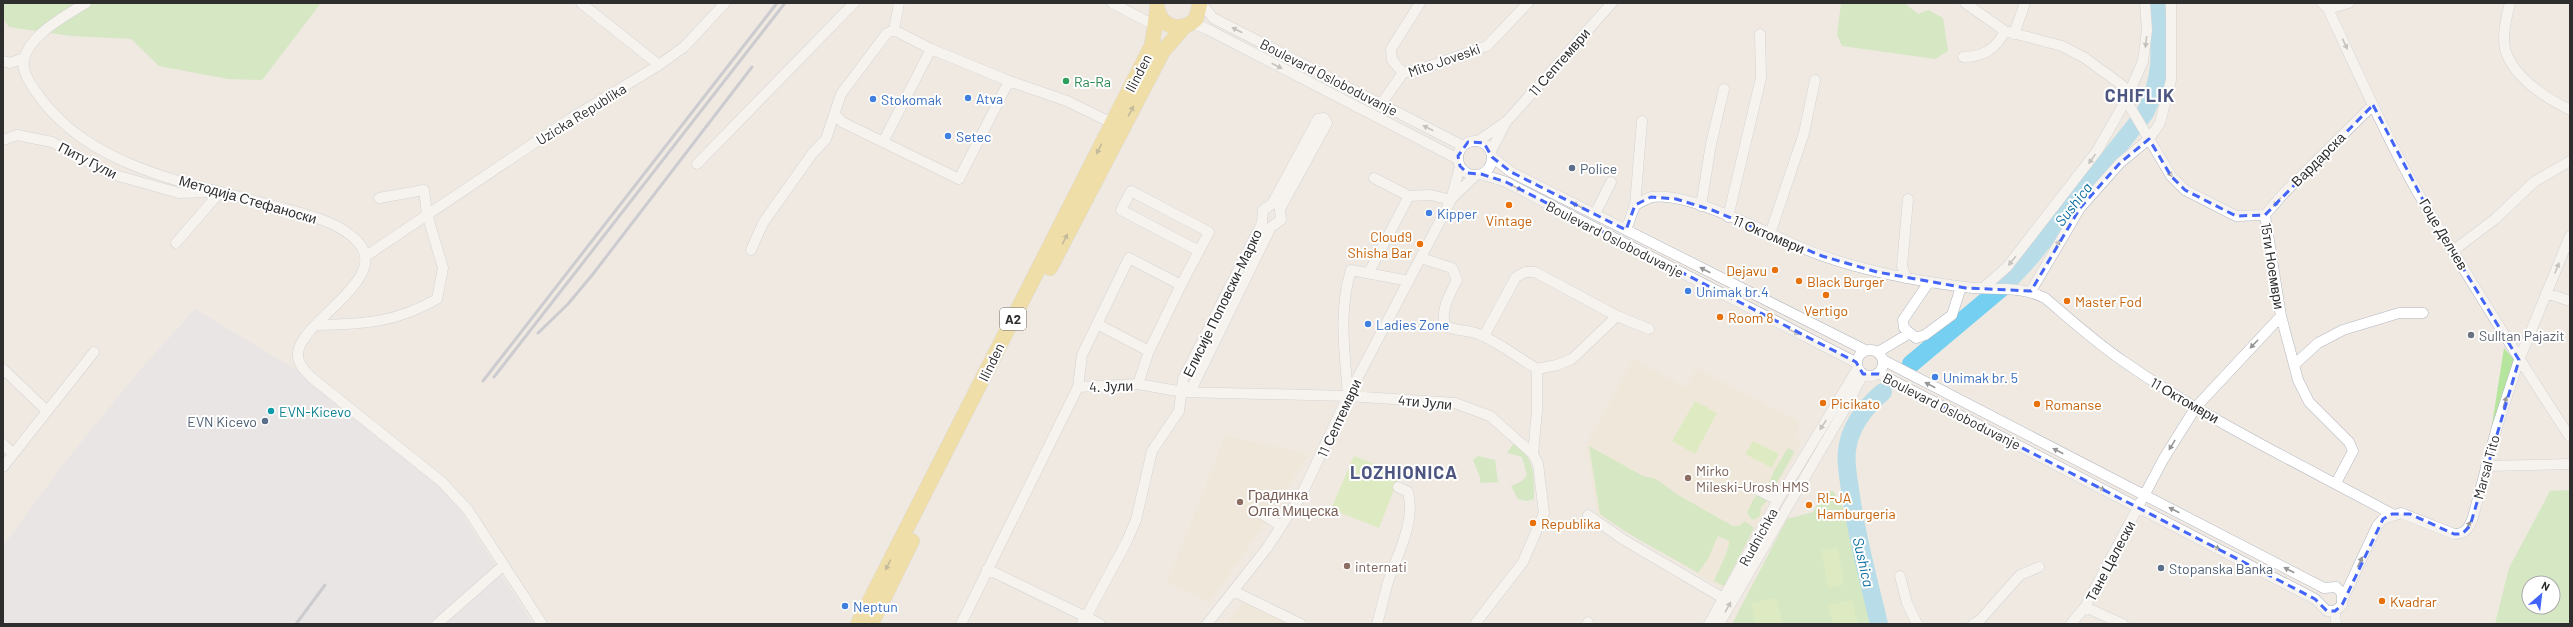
<svg xmlns="http://www.w3.org/2000/svg" width="2573" height="627" viewBox="0 0 2573 627" font-family="Barlow,sans-serif">
<style>
.industrial{fill:#e3e1e8}
.education{fill:#f0e6d1}
.green{fill:#b6e59e;fill-rule:evenodd}
.pitch{fill:#c9ec9a}
.lines{fill:none;stroke-linecap:round;stroke-linejoin:round}
.river{stroke:#75cff0;stroke-width:18}
.street-casing{stroke:#b4b7c1;stroke-width:11}
.primary-casing{stroke:#c9c9c9;stroke-width:16}
.street{stroke:#fff;stroke-width:10}
.primary{stroke:#f2d163;stroke-width:15}
.rail{stroke:#a3a6b8;stroke-width:3}
.oneway{fill:#969696}
.oneway2{fill:#908048}
.marked{fill:none;stroke:#4264fb;stroke-width:3;stroke-dasharray:8 5;stroke-linejoin:round}
.leisure-dot{fill:#2e9e5b;stroke:#fff;stroke-width:1.5}
.shop-dot{fill:#3f7fe0;stroke:#fff;stroke-width:1.5}
.service-dot{fill:#5c6f8a;stroke:#fff;stroke-width:1.5}
.food-dot{fill:#e8710a;stroke:#fff;stroke-width:1.5}
.worship-dot{fill:#6b7280;stroke:#fff;stroke-width:1.5}
.culture-dot{fill:#0f9aa8;stroke:#fff;stroke-width:1.5}
.education-dot{fill:#8d6e63;stroke:#fff;stroke-width:1.5}
.labels{text-anchor:middle;dominant-baseline:central;stroke-width:4;stroke-linejoin:round;paint-order:stroke}
.shield{fill:#fff;stroke:#6d6d6d;stroke-width:1}
.shield-label{font-size:13px;font-weight:bold;fill:#2e2e2e}
.street-label{font-size:14px;fill:#2e2e2e;stroke:#fff}
.leisure-label{font-size:14px;fill:#27864d;stroke:#fff;text-anchor:start}
.shop-label{font-size:14px;fill:#366cbe;stroke:#fff;text-anchor:start}
.service-label{font-size:14px;fill:#4e5e75;stroke:#fff;text-anchor:start}
.food-label{font-size:14px;fill:#c56008;stroke:#fff;text-anchor:start}
.worship-label{font-size:14px;fill:#5b616d;stroke:#fff;text-anchor:start}
.culture-label{font-size:14px;fill:#0d838f;stroke:#fff;text-anchor:start}
.education-label{font-size:14px;fill:#785e54;stroke:#fff;text-anchor:start}
.water-label{font-size:15px;font-style:italic;fill:#0d6fa3;stroke:#fff}
.district-label{font-size:18px;font-weight:bold;letter-spacing:1px;fill:#4d5680;stroke:#fff}
</style>
<rect width="100%" height="100%" fill="#efe9e1"/>
<path class="industrial" d="M195,309L300,372L420,465L452,498L533,624H3V546L65,462L138,372Z"/>
<path class="education" d="M1633,359L1686,387L1696,368L1800,422L1796,435L1802,442L1723,589L1597,514L1586,445Z
M1225,435L1309,454L1262,528L1210,602L1167,583Z
M1243,601L1289,624H1226Z"/>
<path class="green" d="M3,3H321L262,80L228,79L159,66L131,39L71,36L9,27L3,19Z
M1841,3H1905L1918,14L1928,10L1943,18L1948,51L1935,59L1842,46L1837,35Z
M2504,348L2515,361L2491,431Z
M1514,443C1535,457 1534,476 1534,499L1526,501L1518,499L1511,486L1522,481L1527,475L1522,457L1507,453Z
M1589,446L1643,476L1656,479L1678,495L1733,526H1739L1745,521L1754,528L1724,586L1714,581C1716,575 1730,549 1729,541L1718,536L1708,559L1698,573C1665,553 1630,537 1600,514Z
M1788,448L1794,451L1793,455L1773,489L1768,485L1775,469Z
M1478,456L1495,460L1498,482L1480,483V477L1473,460Z
M2570,490V624H2495L2509,568L2550,491ZM2529,583H2553V607H2529Z
M1833,491L1842,505L1872,624H1732L1787,519L1813,512L1825,492Z
M1759,493L1768,500L1761,507L1760,516L1754,520L1750,518L1747,512L1753,500Z"/>
<path class="pitch" d="M1695,401L1717,413L1695,454L1672,441Z
M1753,441L1779,454L1772,468L1745,454Z
M1354,456L1400,474L1379,528L1331,509Z
M1838,548L1844,584L1828,588L1821,550Z
M1776,598L1783,624H1756L1751,603Z
M1852,600L1858,624H1833L1828,605Z"/>
<g class="lines">
<path class="river" d="M1911,364L2005,285L2030,258L2145,113C2165,72 2160,47 2156,3
M1879,624C1869,581 1857,539 1851,496C1849,481 1845,464 1847,450C1850,426 1865,407 1883,392"/>
<g class="street-casing">
<path id="street" d="M86,3C65,16 19,40 24,69C26,79 36,92 42,100C97,172 200,185 282,208C307,215 337,221 356,240C395,277 301,320 298,353C297,364 305,371 312,378L442,482L468,510L542,624
M581,3L659,65
M899,3L894,30L931,49
M1112,3L1156,26
M1201,3L1213,18L1463,146
M1965,3L2005,31L2062,46L2085,58L2123,86L2126,100L2171,176L2185,190L2236,216L2265,215
M2322,3L2328,9C2361,79 2392,151 2432,217C2477,291 2522,365 2570,437
M2510,3C2506,19 2500,42 2508,57C2519,81 2548,99 2570,110
M2328,9L2349,3
M1192,23L1207,29L1458,159
M2014,34L2025,3
M1963,57C1983,57 1995,50 2005,31
M3,61L10,63L24,58
M1403,73L1392,60L1391,49L1420,3
M1009,81L931,49L883,142L959,179L1009,81L1067,101L1112,123
M1381,104L1403,73L1430,66L1487,46L1528,3
M835,114L842,122L883,142
M3,140L17,135L52,142L108,173L179,193L211,192
M1458 158a17 17 0 1 1 34 0a17 17 0 1 1-34 0Z
M1478,141L1507,121L1612,3
M1491,151L1506,122
M1492,157L1511,172L1865,350
M697,164L854,3
M1481,174L1506,182L1857,363
M1409,196L1431,195L1451,200
M1452,198L1476,175
M1635,205L1642,121
M1701,206L1711,144L1724,89
M1595,214L1611,182
M2265,215L2281,316L2298,380L2309,402L2349,442L2353,451L2336,483
M2265,215L2284,193L2373,105
M1728,217L1761,78L1760,34
M1626,230L1635,205C1640,203 1647,198 1652,197C1693,191 1781,242 1823,256C1869,272 1916,281 1965,287C1992,291 2020,285 2045,298C2070,319 2095,342 2123,361C2207,420 2302,465 2392,514
M1770,234L1804,133L1815,80
M176,243L220,192
M751,250L763,223L812,154L826,139L841,94L887,33L894,30
M2454,250L2495,219L2534,182L2570,161
M366,256L570,119L659,65L684,47L725,3
M1421,258L1452,268L1457,280C1450,294 1440,310 1445,326C1458,332 1470,329 1483,336C1502,345 1519,358 1537,369L1557,365L1572,359L1617,316L1649,329
M1369,272L1409,196L1374,178
M1906,278L1902,266L1908,199
M1929,282L1903,320L1904,328L1916,338L1925,335L1952,315L1961,287
M1181,285L1199,251L1121,210L1131,191L1209,232L1199,251
M1983,288L2007,267L2097,151L2126,100L2143,61L2147,30L2145,3
M2031,291L2080,208L2120,163L2149,139L2160,123L2171,80V3
M2546,293L2570,301
M1097,324L1129,258L1181,285L1149,351
M317,325C364,324 395,323 437,299L443,268L427,214L424,190L379,198
M1484,336L1516,277L1525,272H1535L1617,316
M1857 363a13 13 0 1 1 26 0a13 13 0 1 1-26 0Z
M1878,352L1910,333
M2294,365L2318,343L2343,330L2399,313H2423
M3,369L46,410
M1878,373L2315,599L2327,611H2335L2342,605V593L2336,587L2324,588L1883,360
M1078,387L1082,355L1097,324L1149,351L1138,384
M1348,396C1345,354 1338,311 1351,270L1409,281
M3,444L12,453
M1533,454L1537,410V369
M2486,466L2570,464
M3,467L94,352
M1754,488L1778,500
M1259,512L1281,526
M1588,515L1624,540L1723,598
M987,569L1086,617L1081,624
M1900,576L1907,603L1917,624
M1233,591L1301,624
M2344,597L2377,526L2383,519L2401,513L2454,534C2466,534 2469,528 2473,517L2497,427L2519,360L2570,236
M2085,607L2123,624
M2335,611L2336,624
M437,624L504,565
M961,624L1078,387L1138,384L1183,392L1348,396L1455,403L1490,416L1533,454L1538,464L1544,513L1523,562L1475,624
M1100,624L1086,617L1126,543L1136,520L1152,451L1179,411L1183,379L1262,223L1263,210L1272,204L1318,119L1324,118L1327,123L1280,209L1281,220L1271,227L1194,384L1183,392
M1207,624L1267,548L1301,496L1348,396L1451,200L1460,166
M1377,624C1381,610 1384,596 1388,582C1397,555 1416,522 1408,492L1398,487
M1587,624L1588,622
M1709,624L1778,500L1858,368
M1719,624L1846,407L1863,374
M1973,624L1980,620L2020,575L2039,567
M2071,624L2085,607L2164,458L2196,407L2281,316"/>
</g>
<g class="primary-casing">
<path id="primary" d="M1157,7C1160,28 1182,33 1196,19L1200,3
M1050,268L1163,51L1184,27
M858,624L1152,45L1157,12
M871,624L912,541"/>
</g>
<use href="#street" class="street"/>
<use href="#primary" class="primary"/>
<path class="rail" d="M538,333L568,304L593,274L752,67
M494,377L785,3
M483,381L777,3
M296,624L325,585"/>
</g>
<defs><path id="oneway-solid" d="M-6-.8H1V-3.2L6.5 0L1 3.2V.8H-6Z"/></defs>
<g class="oneway">
<use href="#oneway-solid" transform="translate(1237 30) rotate(-153)"/>
<use href="#oneway-solid" transform="translate(2146 42) rotate(97)"/>
<use href="#oneway-solid" transform="translate(2345 44) rotate(65)"/>
<use href="#oneway-solid" transform="translate(1277 66) rotate(27)"/>
<use href="#oneway-solid" transform="translate(1428 128) rotate(-153)"/>
<use href="#oneway-solid" transform="translate(2092 159) rotate(126)"/>
<use href="#oneway-solid" transform="translate(2169 172) rotate(57)"/>
<use href="#oneway-solid" transform="translate(1517 188) rotate(27)"/>
<use href="#oneway-solid" transform="translate(2277 202) rotate(130)"/>
<use href="#oneway-solid" transform="translate(1577 205) rotate(-153)"/>
<use href="#oneway-solid" transform="translate(2057 245) rotate(-62)"/>
<use href="#oneway-solid" transform="translate(2012 261) rotate(129)"/>
<use href="#oneway-solid" transform="translate(2557 268) rotate(-68)"/>
<use href="#oneway-solid" transform="translate(1705 270) rotate(-153)"/>
<use href="#oneway-solid" transform="translate(1794 332) rotate(27)"/>
<use href="#oneway-solid" transform="translate(2254 344) rotate(134)"/>
<use href="#oneway-solid" transform="translate(1930 385) rotate(-153)"/>
<use href="#oneway-solid" transform="translate(2505 402) rotate(-72)"/>
<use href="#oneway-solid" transform="translate(1823 425) rotate(123)"/>
<use href="#oneway-solid" transform="translate(2172 445) rotate(122)"/>
<use href="#oneway-solid" transform="translate(2058 451) rotate(-153)"/>
<use href="#oneway-solid" transform="translate(2100 488) rotate(27)"/>
<use href="#oneway-solid" transform="translate(2174 510) rotate(-153)"/>
<use href="#oneway-solid" transform="translate(2468 526) rotate(-58)"/>
<use href="#oneway-solid" transform="translate(2215 547) rotate(27)"/>
<use href="#oneway-solid" transform="translate(2360 562) rotate(-65)"/>
<use href="#oneway-solid" transform="translate(2289 570) rotate(-153)"/>
<use href="#oneway-solid" transform="translate(1728 607) rotate(-61)"/>
</g>
<g class="oneway2">
<use href="#oneway-solid" transform="translate(1131 111) rotate(-62)"/>
<use href="#oneway-solid" transform="translate(1099 149) rotate(117)"/>
<use href="#oneway-solid" transform="translate(1065 239) rotate(-63)"/>
<use href="#oneway-solid" transform="translate(888 565) rotate(117)"/>
</g>
<path d="M0 0H2573V627H0ZM2373,105L2432,217L2519,360L2470,526L2462,534H2454L2410,514H2392L2383,519L2342,605L2335,611H2327L2315,599L1879,374H1863L1856,362L1506,182L1481,174L1467,173L1460,166L1458,156L1468,142L1484,143L1492,157L1511,172L1626,230L1635,205L1651,197L1676,199L1712,210L1822,256L1877,272L1966,288L2031,291L2080,208L2120,163L2149,139L2171,176L2185,190L2236,216L2265,215Z" fill="#efe9e1" fill-opacity=".55" fill-rule="evenodd"/>
<path class="marked" d="M2373,105L2432,217L2519,360L2470,526L2462,534H2454L2410,514H2392L2383,519L2342,605L2335,611H2327L2315,599L1879,374H1863L1856,362L1506,182L1481,174L1467,173L1460,166L1458,156L1468,142L1484,143L1492,157L1511,172L1626,230L1635,205L1651,197L1676,199L1712,210L1822,256L1877,272L1966,288L2031,291L2080,208L2120,163L2149,139L2171,176L2185,190L2236,216L2265,215Z"/>
<circle class="leisure-dot" cx="1066" cy="81" r="4"/>
<g class="shop-dot">
<circle cx="968" cy="98" r="4"/>
<circle cx="873" cy="99" r="4"/>
<circle cx="948" cy="136" r="4"/>
<circle cx="1429" cy="213" r="4"/>
<circle cx="1688" cy="291" r="4"/>
<circle cx="1368" cy="324" r="4"/>
<circle cx="1935" cy="377" r="4"/>
<circle cx="845" cy="606" r="4"/>
</g>
<g class="service-dot">
<circle cx="1572" cy="168" r="4"/>
<circle cx="265" cy="421" r="4"/>
<circle cx="2161" cy="568" r="4"/>
</g>
<g class="food-dot">
<circle cx="1509" cy="205" r="4"/>
<circle cx="1420" cy="244" r="4"/>
<circle cx="1775" cy="270" r="4"/>
<circle cx="1799" cy="281" r="4"/>
<circle cx="1826" cy="295" r="4"/>
<circle cx="2067" cy="301" r="4"/>
<circle cx="1720" cy="317" r="4"/>
<circle cx="1823" cy="403" r="4"/>
<circle cx="2037" cy="404" r="4"/>
<circle cx="1809" cy="505" r="4"/>
<circle cx="1533" cy="523" r="4"/>
<circle cx="2382" cy="601" r="4"/>
</g>
<circle class="worship-dot" cx="2471" cy="335" r="4"/>
<circle class="culture-dot" cx="271" cy="411" r="4"/>
<g class="education-dot">
<circle cx="1688" cy="478" r="4"/>
<circle cx="1240" cy="502" r="4"/>
<circle cx="1347" cy="566" r="4"/>
</g>
<g class="labels">
<rect class="shield" x="1000" y="308" width="26" height="22" rx="3"/>
<g class="shield-label">
<text x="1013" y="319">A2</text>
</g>
<g class="street-label">
<text transform="translate(1444 60) rotate(-19)">Mito Joveski</text>
<text transform="translate(1559 62) rotate(-49)">11 Септември</text>
<text transform="translate(1138 73) rotate(-63)">Ilinden</text>
<text transform="translate(1329 77) rotate(27)">Boulevard Osloboduvanje</text>
<text transform="translate(581 114) rotate(-32)">Uzicka Republika</text>
<text transform="translate(2318 159) rotate(-45)">Вардарска</text>
<text transform="translate(88 160) rotate(27)">Питу Гули</text>
<text transform="translate(248 199) rotate(16)">Методија Стефаноски</text>
<text transform="translate(1769 234) rotate(23)">11 Октомври</text>
<text transform="translate(2444 234) rotate(59)">Гоце Делчев</text>
<text transform="translate(1615 239) rotate(27)">Boulevard Osloboduvanje</text>
<text transform="translate(2273 266) rotate(81)">15ти Ноември</text>
<text transform="translate(1222 303) rotate(-64)">Елисије Поповски-Марко</text>
<text transform="translate(991 362) rotate(-64)">Ilinden</text>
<text transform="translate(1111 386) rotate(-2)">4. Јули</text>
<text transform="translate(2185 400) rotate(30)">11 Октомври</text>
<text transform="translate(1425 402) rotate(5)">4ти Јули</text>
<text transform="translate(1952 411) rotate(27)">Boulevard Osloboduvanje</text>
<text transform="translate(1339 418) rotate(-65)">11 Септември</text>
<text transform="translate(2486 467) rotate(-75)">Marsal Tito</text>
<text transform="translate(1758 537) rotate(-61)">Rudnichka</text>
<text transform="translate(2110 561) rotate(-62)">Тане Цалески</text>
</g>
<g class="leisure-label">
<text x="1074" y="81">Ra-Ra</text>
</g>
<g class="shop-label">
<text x="976" y="98">Atva</text>
<text x="881" y="99">Stokomak</text>
<text x="956" y="136">Setec</text>
<text x="1437" y="213">Kipper</text>
<text x="1696" y="291">Unimak br.4</text>
<text x="1376" y="324">Ladies Zone</text>
<text x="1943" y="377">Unimak br. 5</text>
<text x="853" y="606">Neptun</text>
</g>
<g class="service-label">
<text x="1580" y="168">Police</text>
<text x="257" y="421" text-anchor="end">EVN Kicevo</text>
<text x="2169" y="568">Stopanska Banka</text>
</g>
<g class="food-label">
<text x="1509" y="220" text-anchor="middle">Vintage</text>
<text x="1412" y="236" text-anchor="end">Cloud9<tspan x="1412" dy="16">Shisha Bar</tspan></text>
<text x="1767" y="270" text-anchor="end">Dejavu</text>
<text x="1807" y="281">Black Burger</text>
<text x="2075" y="301">Master Fod</text>
<text x="1826" y="310" text-anchor="middle">Vertigo</text>
<text x="1728" y="317">Room 8</text>
<text x="1831" y="403">Picikato</text>
<text x="2045" y="404">Romanse</text>
<text x="1817" y="497">RI-JA<tspan x="1817" dy="16">Hamburgeria</tspan></text>
<text x="1541" y="523">Republika</text>
<text x="2390" y="601">Kvadrar</text>
</g>
<g class="worship-label">
<text x="2479" y="335">Sulltan Pajazit</text>
</g>
<g class="culture-label">
<text x="279" y="411">EVN-Kicevo</text>
</g>
<g class="education-label">
<text x="1696" y="470">Mirko<tspan x="1696" dy="16">Mileski-Urosh HMS</tspan></text>
<text x="1248" y="494">Градинка<tspan x="1248" dy="16">Олга Мицеска</tspan></text>
<text x="1355" y="566">internati</text>
</g>
<g class="water-label">
<text transform="translate(2073 204) rotate(-52)">Sushica</text>
<text transform="translate(1864 562) rotate(77)">Sushica</text>
</g>
<g class="district-label">
<text x="2140" y="95">CHIFLIK</text>
<text x="1404" y="472">LOZHIONICA</text>
</g>
</g>
<rect width="2573" height="627" fill="none" stroke="#2e2e2e" stroke-width="8"/>
<g transform="translate(2541 595) rotate(28)"><circle r="19" fill="#ffffff" stroke="#ababab"/>
<path d="M0-3L7 15L0 10L-7 15Z" fill="#4264fb"/>
<text y="-6" font-size="11" font-weight="bold" text-anchor="middle" fill="#2e2e2e">N</text>
</g>
</svg>
